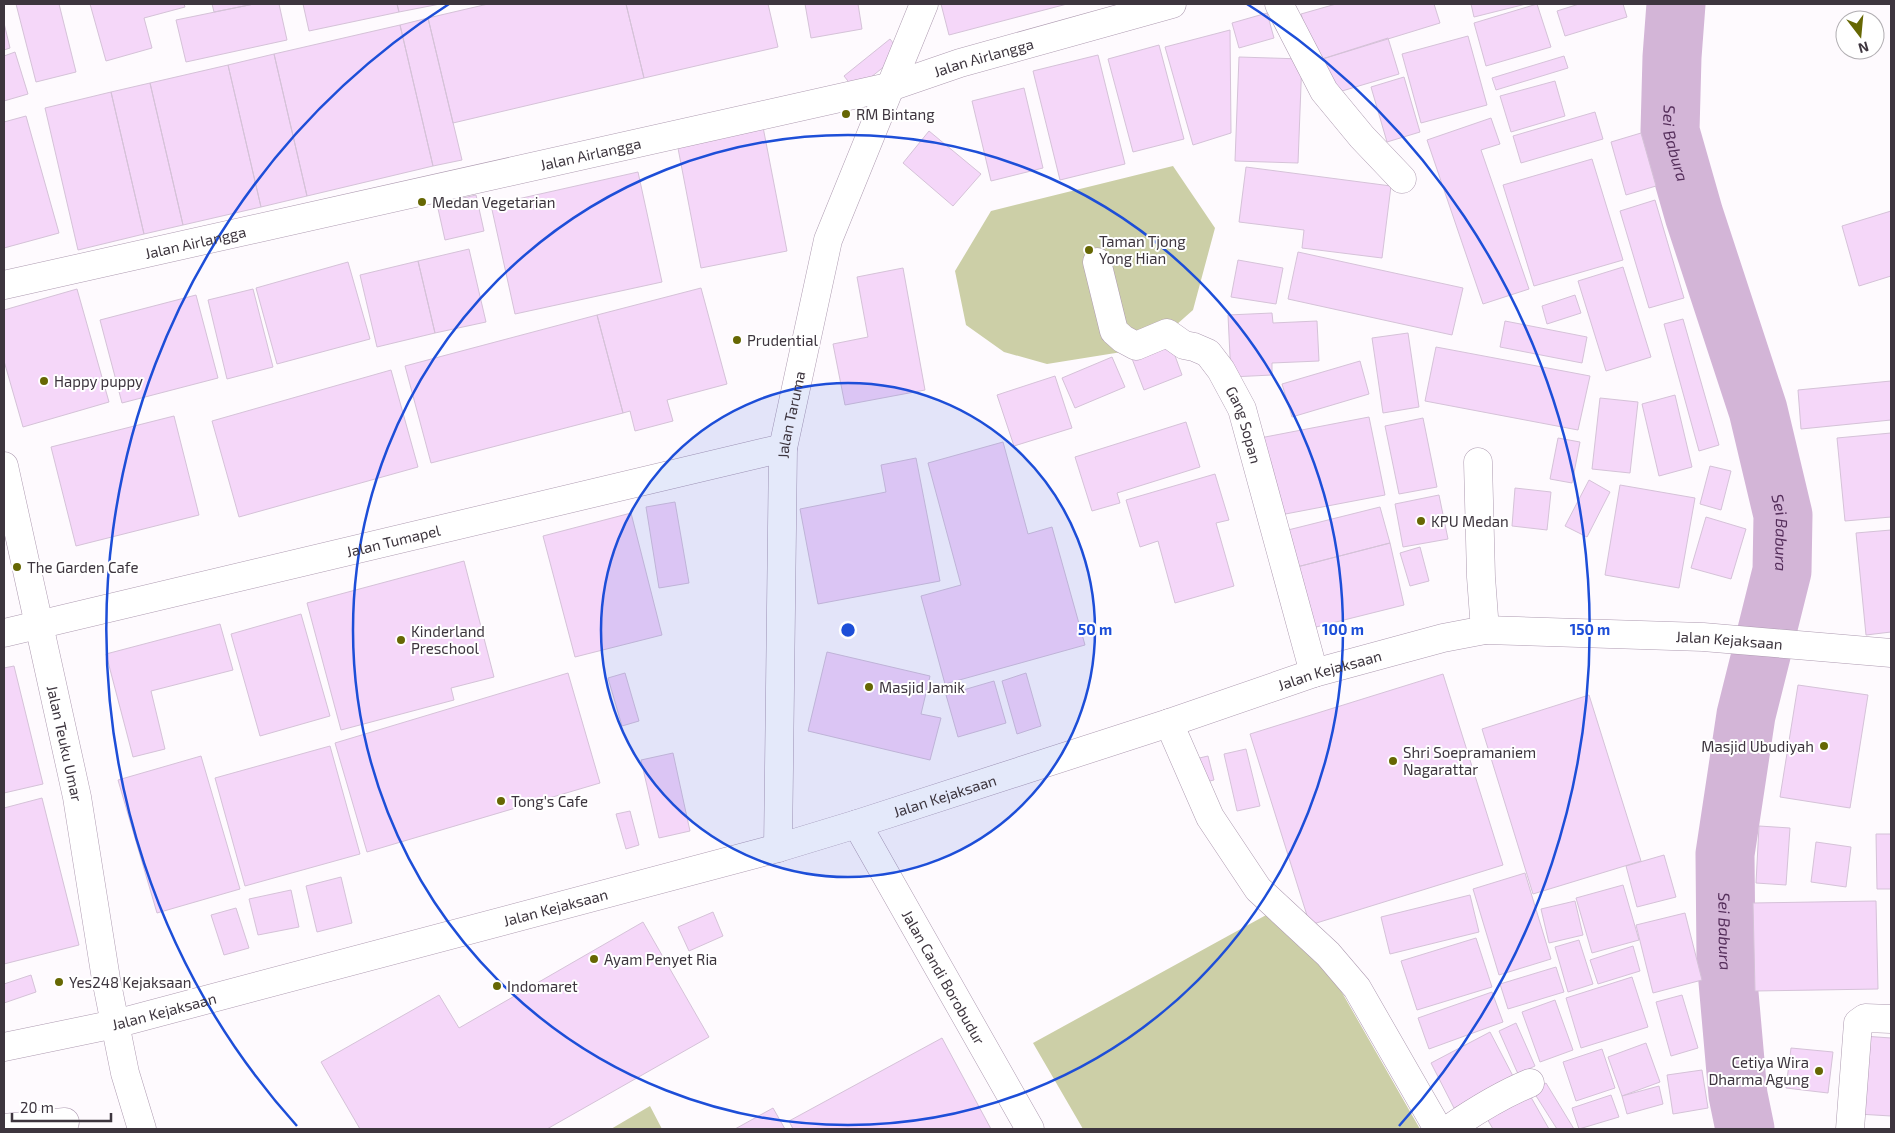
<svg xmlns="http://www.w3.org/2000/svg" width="1895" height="1133" viewBox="0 0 1895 1133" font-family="'Exo 2',sans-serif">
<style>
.green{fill:#cccfa7}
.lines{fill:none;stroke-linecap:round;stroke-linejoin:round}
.river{stroke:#d3b5d7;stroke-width:59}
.building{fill:#f5d7f9;stroke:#d5c2d8}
.minor-casing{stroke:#ae9bb1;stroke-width:29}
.major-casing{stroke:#ae9bb1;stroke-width:29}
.minor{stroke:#fff;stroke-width:28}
.major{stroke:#fff;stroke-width:28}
.ring{fill:none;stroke:#1d4ed8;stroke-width:2.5}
.poi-dot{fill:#666703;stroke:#fff;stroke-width:2}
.labels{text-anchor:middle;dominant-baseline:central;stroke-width:4;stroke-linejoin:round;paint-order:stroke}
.street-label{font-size:15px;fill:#3d353e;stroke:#fff}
.poi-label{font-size:15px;fill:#3d353e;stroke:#fff;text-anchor:start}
.water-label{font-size:16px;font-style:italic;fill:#542d5a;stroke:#fff}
.centre{fill:#1d4ed8;stroke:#fff;stroke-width:2.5}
.ring-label{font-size:15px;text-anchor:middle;font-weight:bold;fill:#1d4ed8;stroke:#fff;stroke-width:4;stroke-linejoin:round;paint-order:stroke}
</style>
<rect width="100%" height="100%" fill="#fefafe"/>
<path class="green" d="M1173,166L1215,228L1193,310L1167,333L1128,351L1047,364L1004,352L966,325L955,271L991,211Z
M1268,914L1320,954L1420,1129H1083L1033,1043Z
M650,1106L662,1129H611Z"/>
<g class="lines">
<path class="river" id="s1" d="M1676,4L1672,57L1670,131L1694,215L1758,410L1783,515L1782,571L1746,715L1725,854L1726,959L1738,1095L1745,1129"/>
</g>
<path class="building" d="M16,4H59L76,72L36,82Z
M90,4H184L185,7L144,18L152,48L106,61Z
M212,4H254L214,12Z
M254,4H279L287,40L186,62L176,20Z
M303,4H397L399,12L309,31Z
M397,4H440L399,12Z
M488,4H626L644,78L453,123L428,18Z
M626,4H768L778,47L644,78Z
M805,4H858L862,29L811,38Z
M941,4H1067L949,35Z
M1336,4H1434L1440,23L1316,61L1301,14Z
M1471,4H1526L1474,17Z
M1537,4L1551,47L1486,66L1474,23Z
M1579,4H1623L1627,17L1565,36L1557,11Z
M1267,13L1274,38L1239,48L1232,23Z
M428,18L462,160L433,166L400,25Z
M4,23L10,48L4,50Z
M400,25L433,166L307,196L274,54Z
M1230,30L1231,133L1193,145L1165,47Z
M1468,36L1487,105L1421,123L1402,54Z
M1388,38L1399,74L1332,94L1322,59Z
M890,39L901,53L855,90L844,76Z
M1159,45L1184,139L1133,152L1108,59Z
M15,52L28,94L4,101V56Z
M274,54L307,196L261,207L228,65Z
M1098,55L1125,164L1060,180L1033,71Z
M1564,56L1568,68L1496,90L1492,78Z
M1239,57L1302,59L1298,163L1235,161Z
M228,65L261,207L183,225L150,83Z
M1404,77L1420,132L1387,142L1371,87Z
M1555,81L1565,116L1511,132L1500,96Z
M150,83L183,225L144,234L111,92Z
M1024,88L1043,168L991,181L972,101Z
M111,92L144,234L78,250L45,108Z
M1595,112L1603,139L1521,163L1513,136Z
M26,116L59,233L4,248V122Z
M1491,118L1500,144L1481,150L1529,289L1483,304L1427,140Z
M763,127L787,251L701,268L677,143Z
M929,131L981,174L953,206L903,163Z
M1641,133L1656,186L1626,195L1611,142Z
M1592,159L1623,260L1534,286L1503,185Z
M1246,167L1391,186L1382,258L1302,248L1304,230L1239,222Z
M638,172L662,282L515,314L491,205Z
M476,195L484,231L445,240L437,204Z
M1655,200L1684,298L1649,308L1620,211Z
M1891,211V276L1859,286L1842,226Z
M469,249L486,322L435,333L418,261Z
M1298,252L1463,288L1452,335L1288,299Z
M1238,260L1283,268L1276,304L1231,297Z
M418,261L435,333L377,347L360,275Z
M348,262L370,339L277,364L256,288Z
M1623,267L1651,357L1606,371L1578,281Z
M903,268L925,390L845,405L833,344L868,337L857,277Z
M701,288L727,384L667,400L673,421L635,431L630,411L623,413L597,315Z
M77,289L109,402L23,427L4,361V310Z
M253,289L273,367L227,379L208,300Z
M196,295L218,378L122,403L100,320Z
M1575,295L1581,313L1547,324L1542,306Z
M1272,313L1273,323L1317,321L1319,361L1272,363V375L1231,377L1228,315Z
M597,315L623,413L431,463L405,366Z
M1683,319L1719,445L1699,451L1664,324Z
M1505,321L1587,337L1582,363L1500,347Z
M1408,333L1419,407L1383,413L1372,338Z
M1170,342L1182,375L1144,390L1131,356Z
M1436,347L1590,376L1578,430L1425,401Z
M1112,357L1125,387L1075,408L1062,378Z
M1360,361L1369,394L1292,417L1282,384Z
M391,370L418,467L239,517L212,421Z
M1055,376L1072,428L1014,446L997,395Z
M1891,381V420L1801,429L1798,390Z
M1675,395L1692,467L1659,476L1642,404Z
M1600,398L1638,402L1630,473L1592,469Z
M174,416L199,515L76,546L51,447Z
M1369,417L1385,495L1275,516L1260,438Z
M1423,418L1437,487L1399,494L1385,426Z
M1186,422L1200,467L1117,493L1120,503L1092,511L1075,457Z
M1891,433V517L1845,521L1837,438Z
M1558,438L1580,442L1572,483L1550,479Z
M1003,442L1028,534L1052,527L1085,645L945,684L921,596L961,585L928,463Z
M916,458L940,581L818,604L800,509L886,492L881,465Z
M1710,466L1731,471L1721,510L1700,504Z
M1215,474L1229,520L1216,523L1234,586L1175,603L1158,541L1140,547L1126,500Z
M1589,480L1610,492L1587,537L1565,526Z
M1620,485L1695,498L1679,588L1605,575Z
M1515,488L1551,492L1547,530L1512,526Z
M1439,495L1448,539L1403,547L1395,504Z
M675,502L689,583L659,588L646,507Z
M1380,507L1390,543L1293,568L1284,531Z
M631,513L662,635L575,657L543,536Z
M1706,517L1746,529L1731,579L1691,568Z
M1891,530V632L1866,635L1856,533Z
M1390,543L1404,605L1308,629L1293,568Z
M1420,547L1429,581L1410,586L1400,553Z
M464,561L494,677L451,688L454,700L341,730L307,603Z
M301,614L330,716L260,736L231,634Z
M220,624L233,670L151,691L165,749L133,757L106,654Z
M827,652L930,676L921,714L941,718L930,760L808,731Z
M14,666L43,784L4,793V668Z
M568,673L600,783L367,852L335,743Z
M625,673L639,721L622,726L608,678Z
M1026,673L1041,726L1017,734L1002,681Z
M1443,674L1503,865L1310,925L1250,734Z
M994,681L1006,723L958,737L946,695Z
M1798,685L1868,695L1850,808L1780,797Z
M1589,695L1641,861L1533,894L1482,729Z
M330,746L360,854L245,886L215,778Z
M1246,749L1260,806L1237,811L1224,754Z
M673,753L690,831L659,838L641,760Z
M201,756L240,889L157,913L118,780Z
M1208,756L1214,780L1201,783L1195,759Z
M42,798L79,945L4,964V808Z
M630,811L639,845L626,849L616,814Z
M1759,826L1790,828L1786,885L1756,883Z
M1876,834H1891V889H1877Z
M1816,842L1851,847L1846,887L1811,882Z
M1664,855L1676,897L1637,907L1626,866Z
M1525,873L1551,959L1499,975L1473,889Z
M341,877L352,923L317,932L306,886Z
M1623,885L1639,940L1592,953L1576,898Z
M291,890L299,927L258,935L249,899Z
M1470,895L1479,932L1390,954L1381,917Z
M1575,901L1583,935L1549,943L1541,909Z
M1876,901L1878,989L1755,991L1753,903Z
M236,908L249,948L224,955L211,915Z
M713,912L723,936L689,951L678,927Z
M1685,913L1702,980L1653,993L1636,925Z
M643,922L709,1037L547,1129H360L321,1062L439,995L459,1028Z
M1476,938L1492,987L1417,1010L1401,961Z
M1579,940L1593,984L1568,992L1555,947Z
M1633,946L1640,971L1598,984L1590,960Z
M1556,967L1564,992L1508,1009L1500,984Z
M31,975L36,992L4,1003V984Z
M1632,977L1648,1027L1581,1048L1566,998Z
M1492,992L1503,1022L1429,1049L1418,1018Z
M1682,995L1698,1048L1671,1056L1656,1002Z
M1555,1000L1573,1050L1540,1062L1522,1012Z
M1516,1023L1535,1066L1518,1074L1499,1031Z
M1490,1032L1514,1078L1454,1108L1431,1063Z
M1863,1036L1891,1038V1116L1858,1114Z
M942,1038L991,1129H793L789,1121Z
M1646,1043L1660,1082L1622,1096L1608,1057Z
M1791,1048L1833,1052L1828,1093L1786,1088Z
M1602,1049L1615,1088L1576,1101L1563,1062Z
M1702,1070L1708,1108L1673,1114L1667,1075Z
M1546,1083L1574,1129H1557L1533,1091Z
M1659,1086L1663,1104L1627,1114L1622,1096Z
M1528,1092L1549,1129H1493L1486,1117Z
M1611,1095L1619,1117L1579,1129L1572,1108Z
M773,1108L785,1129H735Z"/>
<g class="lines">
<g class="minor-casing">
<g id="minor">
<path d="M1279,4L1324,91L1362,137L1402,179"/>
<path id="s2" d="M1097,262L1114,331L1123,339L1136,346L1167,333L1184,345L1194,347L1208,353L1221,370L1242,409L1314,673"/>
<path id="s3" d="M4,285L893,86L960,63L1172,4"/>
<path d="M1478,462L1481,577L1485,630"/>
<path id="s4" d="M4,466L77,797L106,979L125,1073L142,1129"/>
<path id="s5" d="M4,633L783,448"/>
<path d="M1169,723L1210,817L1258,889L1328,954L1357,988L1438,1129"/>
<path id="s6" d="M857,824L1030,1129"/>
<path id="s7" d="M778,848L783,448L828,240L924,4"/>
<path d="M4,1128L65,1122"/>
<path d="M1449,1129C1475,1111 1501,1095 1530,1083"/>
<path d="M1850,1129L1858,1023L1865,1018L1891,1019"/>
</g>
</g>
<g class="major-casing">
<g id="major">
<path id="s8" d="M4,1047L115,1024L778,848L857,824L1169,723L1314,673L1443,638L1485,630L1703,637L1891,653"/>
</g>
</g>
<use href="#minor" class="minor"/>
<use href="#major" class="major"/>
</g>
<circle cx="848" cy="630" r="247" fill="#1d4ed8" fill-opacity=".12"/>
<g class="ring">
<circle cx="848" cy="630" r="247"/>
<circle cx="848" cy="630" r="495"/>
<path d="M297 1126A742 742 0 0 1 449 4M1247 4A742 742 0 0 1 1399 1126"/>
</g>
<g class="poi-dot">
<circle cx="846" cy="114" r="5"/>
<circle cx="422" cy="202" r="5"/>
<circle cx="1089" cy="250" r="5"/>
<circle cx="737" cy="340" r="5"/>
<circle cx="44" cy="381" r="5"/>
<circle cx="1421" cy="521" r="5"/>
<circle cx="17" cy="567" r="5"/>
<circle cx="401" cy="640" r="5"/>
<circle cx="869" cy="687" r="5"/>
<circle cx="1824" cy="746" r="5"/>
<circle cx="1393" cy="761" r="5"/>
<circle cx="501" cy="801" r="5"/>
<circle cx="594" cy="959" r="5"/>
<circle cx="59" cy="982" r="5"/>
<circle cx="497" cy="986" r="5"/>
<circle cx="1819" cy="1071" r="5"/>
</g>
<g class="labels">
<g class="street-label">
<text stroke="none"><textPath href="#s3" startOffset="1006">Jalan Airlangga</textPath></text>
<text stroke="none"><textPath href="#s3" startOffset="601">Jalan Airlangga</textPath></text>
<text stroke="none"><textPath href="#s3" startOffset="196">Jalan Airlangga</textPath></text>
<text stroke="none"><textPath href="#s7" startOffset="434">Jalan Taruma</textPath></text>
<text stroke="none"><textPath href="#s2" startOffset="259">Gang Sopan</textPath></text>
<text stroke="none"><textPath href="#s5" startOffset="400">Jalan Tumapel</textPath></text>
<text stroke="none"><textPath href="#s8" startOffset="1784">Jalan Kejaksaan</textPath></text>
<text stroke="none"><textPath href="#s8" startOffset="1379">Jalan Kejaksaan</textPath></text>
<text stroke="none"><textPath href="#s4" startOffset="284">Jalan Teuku Umar</textPath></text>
<text stroke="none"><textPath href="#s8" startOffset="974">Jalan Kejaksaan</textPath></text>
<text stroke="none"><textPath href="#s8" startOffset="569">Jalan Kejaksaan</textPath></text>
<text stroke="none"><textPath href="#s6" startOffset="176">Jalan Candi Borobudur</textPath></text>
<text stroke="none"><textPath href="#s8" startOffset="164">Jalan Kejaksaan</textPath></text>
</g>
<g class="poi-label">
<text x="856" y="114">RM Bintang</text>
<text x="432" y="202">Medan Vegetarian</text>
<text x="1099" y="241">Taman Tjong<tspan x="1099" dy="17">Yong Hian</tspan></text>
<text x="747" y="340">Prudential</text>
<text x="54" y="381">Happy puppy</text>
<text x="1431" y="521">KPU Medan</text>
<text x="27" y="567">The Garden Cafe</text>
<text x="411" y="631">Kinderland<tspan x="411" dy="17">Preschool</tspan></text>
<text x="879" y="687">Masjid Jamik</text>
<text x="1814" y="746" text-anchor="end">Masjid Ubudiyah</text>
<text x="1403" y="752">Shri Soepramaniem<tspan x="1403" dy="17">Nagarattar</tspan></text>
<text x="511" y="801">Tong's Cafe</text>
<text x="604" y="959">Ayam Penyet Ria</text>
<text x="69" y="982">Yes248 Kejaksaan</text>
<text x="507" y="986">Indomaret</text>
<text x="1809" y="1062" text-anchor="end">Cetiya Wira<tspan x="1809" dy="17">Dharma Agung</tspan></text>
</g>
<g class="water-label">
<text stroke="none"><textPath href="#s1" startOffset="140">Sei Babura</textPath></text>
<text stroke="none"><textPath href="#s1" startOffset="545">Sei Babura</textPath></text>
<text stroke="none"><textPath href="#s1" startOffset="950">Sei Babura</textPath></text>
</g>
</g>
<circle cx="848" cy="630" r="8" class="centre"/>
<g class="ring-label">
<text x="1095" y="635">50 m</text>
<text x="1343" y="635">100 m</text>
<text x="1590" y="635">150 m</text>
</g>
<rect width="1895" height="1133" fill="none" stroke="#3d353e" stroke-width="10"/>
<g transform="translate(1860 35) rotate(164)"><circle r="24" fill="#ffffff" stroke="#b1aeb2"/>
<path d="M0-4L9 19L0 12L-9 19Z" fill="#666703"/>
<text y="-8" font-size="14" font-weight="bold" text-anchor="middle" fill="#3d353e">N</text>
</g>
<path d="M12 1113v8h99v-8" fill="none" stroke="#3d353e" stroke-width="2.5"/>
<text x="20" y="1113" font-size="15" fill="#3d353e" stroke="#ffffff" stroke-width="4" paint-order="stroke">20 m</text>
</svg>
